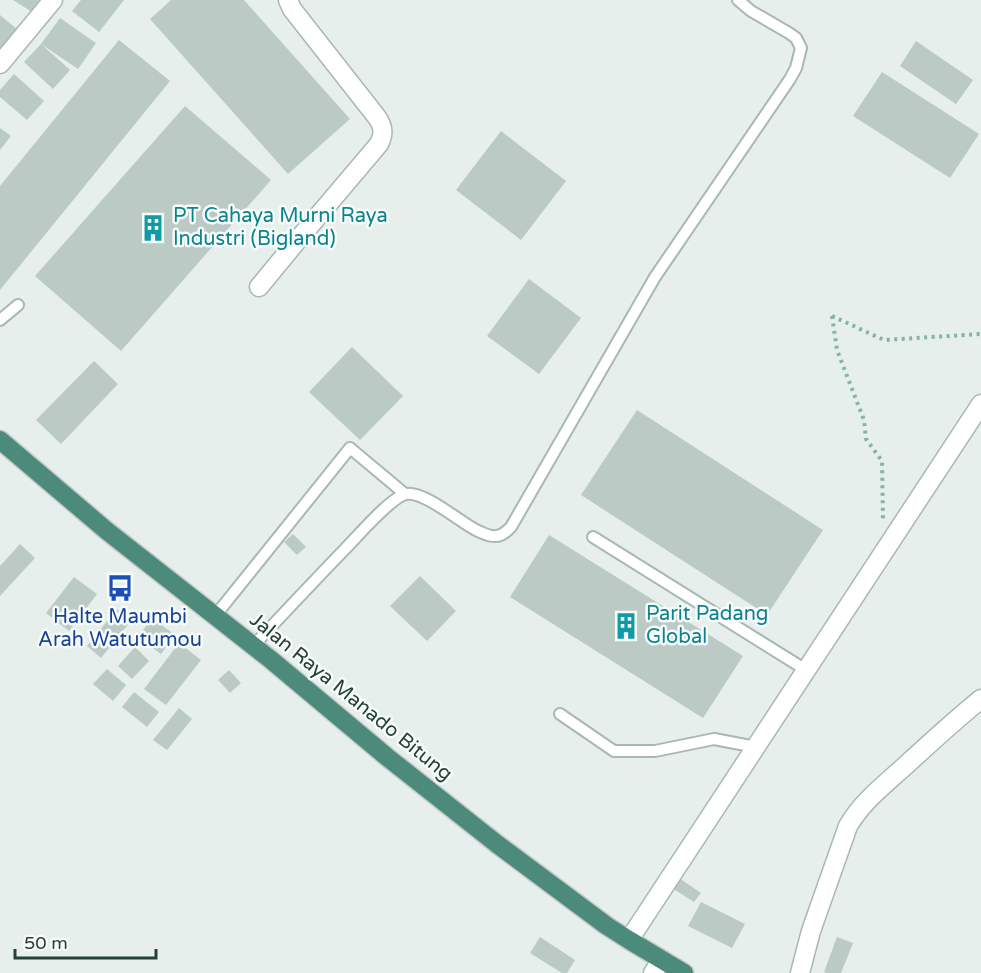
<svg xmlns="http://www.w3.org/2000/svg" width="981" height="973" font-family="'Varela Round',sans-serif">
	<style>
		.building { fill: #bbcac4 }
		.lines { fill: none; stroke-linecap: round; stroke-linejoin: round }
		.service-casing { stroke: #a8b8b2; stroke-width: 14 }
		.minor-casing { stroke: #a8b8b2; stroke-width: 21 }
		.trunk-casing { stroke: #c2cac8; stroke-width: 21 }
		.path { stroke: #86b3a5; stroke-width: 4; stroke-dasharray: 3 4.5; stroke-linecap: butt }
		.service { stroke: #fff; stroke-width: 10 }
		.minor { stroke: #fff; stroke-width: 18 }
		.trunk { stroke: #4c8a7c; stroke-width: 18 }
		.labels { text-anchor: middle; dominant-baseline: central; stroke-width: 5; stroke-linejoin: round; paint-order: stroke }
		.culture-label { font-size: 20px; fill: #0d838f; stroke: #f7fbf9; text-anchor: start }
		.transit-label { font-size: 20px; fill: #164399; stroke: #f7fbf9 }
		.street-label { font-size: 20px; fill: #24423a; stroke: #f7fbf9 }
	</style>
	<rect width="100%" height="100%" fill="#e6efeb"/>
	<g class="building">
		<path d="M 13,0 L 39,0 L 32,12 Z"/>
		<path d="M 81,0 L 124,0 L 99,32 L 72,11 Z"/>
		<path d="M 171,0 L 244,0 L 350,119 L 288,174 L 150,19 Z"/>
		<path d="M 0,15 L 18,30 L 2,49 L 0,47 Z"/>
		<path d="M 60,18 L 96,43 L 78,69 L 41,44 L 70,70 L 53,89 L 24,62 L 41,44 Z"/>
		<path d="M 119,40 L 170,81 L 0,290 L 0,186 Z"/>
		<path d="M 916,41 L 973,80 L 956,104 L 900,66 Z"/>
		<path d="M 882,72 L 979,134 L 950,178 L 853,116 Z"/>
		<path d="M 14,74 L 44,101 L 27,120 L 0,97 L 0,90 Z"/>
		<path d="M 185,106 L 271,180 L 121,351 L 35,276 Z"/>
		<path d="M 0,128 L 11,136 L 0,150 Z"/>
		<path d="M 501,131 L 566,181 L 521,240 L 456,190 Z"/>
		<path d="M 529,279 L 581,318 L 539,374 L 487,336 Z"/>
		<path d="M 352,347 L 403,396 L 360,440 L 309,392 Z"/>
		<path d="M 94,361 L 118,384 L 61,444 L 36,420 Z"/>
		<path d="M 637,410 L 823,530 L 767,615 L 581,495 Z"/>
		<path d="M 293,534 L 306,547 L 297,555 L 284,542 Z"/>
		<path d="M 549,535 L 743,656 L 703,718 L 510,597 Z"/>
		<path d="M 20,544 L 35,558 L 0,596 L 0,566 Z"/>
		<path d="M 420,576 L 456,611 L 427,641 L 390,606 Z"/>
		<path d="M 74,577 L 97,594 L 69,631 L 46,613 Z"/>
		<path d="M 117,609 L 131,621 L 101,658 L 87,646 Z"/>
		<path d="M 152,618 L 175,635 L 161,654 L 138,637 Z"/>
		<path d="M 179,643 L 201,660 L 166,705 L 144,689 Z"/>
		<path d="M 135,647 L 149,661 L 132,679 L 118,666 Z"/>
		<path d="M 107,669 L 126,685 L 113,701 L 93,684 Z"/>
		<path d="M 229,670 L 241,683 L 230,693 L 218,680 Z"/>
		<path d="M 134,692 L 159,712 L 147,727 L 122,707 Z"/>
		<path d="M 179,708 L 192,719 L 167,750 L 153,740 Z"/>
		<path d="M 679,878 L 701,893 L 694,902 L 672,888 Z"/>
		<path d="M 701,902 L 745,924 L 732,948 L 688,926 Z"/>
		<path d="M 540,937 L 575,960 L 567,973 L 562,973 L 530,953 Z"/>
		<path d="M 837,937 L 853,943 L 841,973 L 827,973 L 824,972 Z"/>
	</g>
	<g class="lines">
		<defs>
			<g id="service">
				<path d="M 0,320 L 18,305"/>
				<path d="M 593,537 L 806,670"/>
				<path d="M 215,616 L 350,448 L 405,494"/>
				<path d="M 253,646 C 284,613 314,581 345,549 C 357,537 391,497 406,494 C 423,490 461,523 478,531 C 483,533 490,537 496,536 C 502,536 507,531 511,527 L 655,277 L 790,79 L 796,68 L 801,48 L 796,38 L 789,33 L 751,11 L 738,0"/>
				<path d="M 560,714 L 614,751 L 655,751 L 714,739 L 756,747"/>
			</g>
			<g id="minor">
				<path d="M 0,64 L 53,0"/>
				<path d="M 259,287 L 296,242 L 379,144 C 385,133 383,125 376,116 L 292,9 L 288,0"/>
				<path d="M 629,940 L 981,404"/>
				<path d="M 653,973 L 662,960"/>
				<path d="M 800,973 L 811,931 L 848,826 C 862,802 884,785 905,766 C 930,743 955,720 981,699"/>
			</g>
			<path id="trunk" d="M 0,440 L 107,531 L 270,659 L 387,757 L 497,844 L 607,926 L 629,940 L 684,973"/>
		</defs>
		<use href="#service" class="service-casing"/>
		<use href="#minor" class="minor-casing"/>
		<use href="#trunk" class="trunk-casing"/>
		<g class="path">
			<path d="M 832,316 L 837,350 L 864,420 L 866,439 L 882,461 L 883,520"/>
			<path d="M 832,316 L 884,340 L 981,334"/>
		</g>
		<use href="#service" class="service"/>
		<use href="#minor" class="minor"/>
		<use href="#trunk" class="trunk"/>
	</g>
	<defs>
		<symbol id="building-bare" viewBox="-9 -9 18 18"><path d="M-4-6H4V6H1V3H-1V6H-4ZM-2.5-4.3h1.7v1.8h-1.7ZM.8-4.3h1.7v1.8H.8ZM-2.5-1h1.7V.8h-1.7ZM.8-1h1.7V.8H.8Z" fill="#0f9aa8" stroke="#f7fbf9" stroke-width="2.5" paint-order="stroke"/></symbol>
		<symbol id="bus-bare" viewBox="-9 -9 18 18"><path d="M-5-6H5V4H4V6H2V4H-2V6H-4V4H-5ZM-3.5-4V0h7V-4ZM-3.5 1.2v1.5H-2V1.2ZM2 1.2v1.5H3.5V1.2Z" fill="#1a4fb4" stroke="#f7fbf9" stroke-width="2.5" paint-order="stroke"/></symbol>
	</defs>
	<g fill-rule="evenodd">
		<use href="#building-bare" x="134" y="209" width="38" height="38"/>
		<use href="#bus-bare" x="101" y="569" width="38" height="38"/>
		<use href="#building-bare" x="607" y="607" width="38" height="38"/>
	</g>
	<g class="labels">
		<g class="culture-label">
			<text x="173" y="216">PT Cahaya Murni Raya<tspan x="173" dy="23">Industri (Bigland)</tspan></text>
			<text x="646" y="614">Parit Padang<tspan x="646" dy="23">Global</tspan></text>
		</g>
		<g class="transit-label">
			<text x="120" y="617">Halte Maumbi<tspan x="120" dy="23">Arah Watutumou</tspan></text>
		</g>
		<g class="street-label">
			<text transform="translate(351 697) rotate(39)">Jalan Raya Manado Bitung</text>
		</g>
	</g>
	<path d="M15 949v9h141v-9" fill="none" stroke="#24423a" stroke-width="3"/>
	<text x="24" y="949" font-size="18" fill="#24423a" stroke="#f7fbf9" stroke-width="4.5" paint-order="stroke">50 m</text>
</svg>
